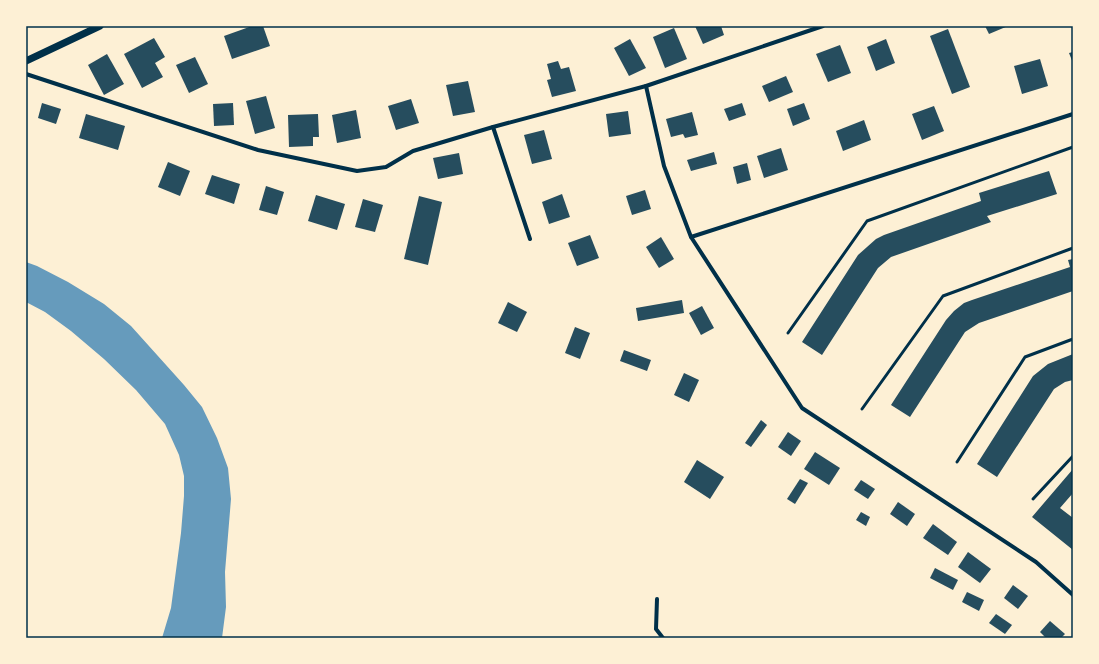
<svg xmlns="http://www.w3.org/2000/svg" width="1099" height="664" font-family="'Sofia Sans Condensed',sans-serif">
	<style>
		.water { fill: #669bbc }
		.building { fill: #264d5e }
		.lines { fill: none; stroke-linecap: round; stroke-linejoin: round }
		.service { stroke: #003049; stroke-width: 3 }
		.minor { stroke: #003049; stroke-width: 4 }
		.tertiary { stroke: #003049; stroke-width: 7 }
		.neatline { fill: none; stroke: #003049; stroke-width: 1.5 }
	</style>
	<rect width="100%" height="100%" fill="#fdf0d5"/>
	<path class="water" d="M 26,262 L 37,266 L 68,282 L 104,304 L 131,326 L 184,385 L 202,407 L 217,438 L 228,468 L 231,499 L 225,572 L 226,607 L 222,638 L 162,638 L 171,608 L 181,533 L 184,496 L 184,476 L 179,455 L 165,424 L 136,390 L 104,359 L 71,331 L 45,312 L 26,302 Z"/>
	<g class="building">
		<path d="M 252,26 L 263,26 L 270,46 L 232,59 L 224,36 Z"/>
		<path d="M 695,26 L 721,26 L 724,35 L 703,44 Z"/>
		<path d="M 985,26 L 1008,26 L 989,34 Z"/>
		<path d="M 674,28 L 687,59 L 665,68 L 653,37 Z"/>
		<path d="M 948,29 L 970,87 L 952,94 L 930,36 Z"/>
		<path d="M 154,38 L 165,57 L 155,63 L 163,77 L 142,88 L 124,54 Z"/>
		<path d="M 630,39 L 646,68 L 629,76 L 614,48 Z"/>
		<path d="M 886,39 L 895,63 L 876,71 L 867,47 Z"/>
		<path d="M 840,45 L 851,73 L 828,82 L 816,54 Z"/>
		<path d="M 1073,52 L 1073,63 L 1069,53 Z"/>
		<path d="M 107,54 L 124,84 L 104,95 L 88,65 Z"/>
		<path d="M 195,57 L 208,84 L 189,93 L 176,65 Z"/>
		<path d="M 1040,59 L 1048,86 L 1022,94 L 1014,66 Z"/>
		<path d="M 558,61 L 561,69 L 569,67 L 576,91 L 552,97 L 547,80 L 551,79 L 547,64 Z"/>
		<path d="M 786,76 L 793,92 L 769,102 L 762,86 Z"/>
		<path d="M 468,81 L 475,112 L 453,116 L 446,85 Z"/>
		<path d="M 266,96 L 275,128 L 255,134 L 246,101 Z"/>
		<path d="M 411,99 L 419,123 L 396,130 L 388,106 Z"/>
		<path d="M 42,103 L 61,109 L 56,124 L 38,118 Z"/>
		<path d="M 233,103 L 234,125 L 214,126 L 213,104 Z"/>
		<path d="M 742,103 L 746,115 L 729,121 L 724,109 Z"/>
		<path d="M 804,103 L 810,119 L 793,126 L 787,109 Z"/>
		<path d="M 934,106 L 944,131 L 922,140 L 912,114 Z"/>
		<path d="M 356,110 L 361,138 L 337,143 L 332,115 Z"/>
		<path d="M 628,111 L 631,134 L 609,137 L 606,114 Z"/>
		<path d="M 692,112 L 698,135 L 685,138 L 683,134 L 671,137 L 666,119 Z"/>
		<path d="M 86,114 L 125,126 L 118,150 L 79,138 Z"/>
		<path d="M 318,114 L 319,137 L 313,137 L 313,146 L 289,147 L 288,115 Z"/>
		<path d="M 864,120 L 871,140 L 843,151 L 836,131 Z"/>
		<path d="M 544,130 L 552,159 L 532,164 L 524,135 Z"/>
		<path d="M 781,148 L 788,170 L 764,178 L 757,156 Z"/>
		<path d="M 714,152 L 717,164 L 691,171 L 687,160 Z"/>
		<path d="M 459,153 L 463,174 L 438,179 L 433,158 Z"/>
		<path d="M 168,162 L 190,171 L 180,196 L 158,187 Z"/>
		<path d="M 747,163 L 751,180 L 737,184 L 733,167 Z"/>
		<path d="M 1049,171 L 1057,194 L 987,216 L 991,222 L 891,257 L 878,268 L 822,355 L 802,342 L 858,255 L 876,239 L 884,235 L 981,201 L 979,193 Z"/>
		<path d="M 212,175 L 240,184 L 234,204 L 205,194 Z"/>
		<path d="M 266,186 L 284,192 L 277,215 L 259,210 Z"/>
		<path d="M 645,190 L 651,209 L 632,215 L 626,196 Z"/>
		<path d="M 562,194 L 570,217 L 549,224 L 542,202 Z"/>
		<path d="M 316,195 L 345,204 L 337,230 L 308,221 Z"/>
		<path d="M 419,196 L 442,202 L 428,265 L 404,259 Z"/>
		<path d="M 363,199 L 383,205 L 375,232 L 355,227 Z"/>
		<path d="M 590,235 L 599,258 L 577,266 L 568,243 Z"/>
		<path d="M 661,237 L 674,259 L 659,268 L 646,247 Z"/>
		<path d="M 1073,259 L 1073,291 L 979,323 L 965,332 L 910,417 L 891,405 L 946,320 L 954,311 L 964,303 L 972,300 L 1070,267 L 1068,260 Z"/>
		<path d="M 682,300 L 684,313 L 638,321 L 636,308 Z"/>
		<path d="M 508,302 L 527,312 L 517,332 L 498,323 Z"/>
		<path d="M 702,306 L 714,328 L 701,335 L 689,313 Z"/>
		<path d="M 575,327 L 590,333 L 580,359 L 565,353 Z"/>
		<path d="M 624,350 L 651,360 L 647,371 L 620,361 Z"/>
		<path d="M 1073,354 L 1073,380 L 1065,382 L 1054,389 L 997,477 L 977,464 L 1033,376 L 1048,364 Z"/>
		<path d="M 684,373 L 699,380 L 689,402 L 674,395 Z"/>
		<path d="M 761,420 L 767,425 L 751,447 L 745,443 Z"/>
		<path d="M 788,432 L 801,441 L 791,456 L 778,447 Z"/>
		<path d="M 815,452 L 840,468 L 829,485 L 804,469 Z"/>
		<path d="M 697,460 L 724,477 L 710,499 L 684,482 Z"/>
		<path d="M 1073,469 L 1073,493 L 1060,508 L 1073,518 L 1073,550 L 1032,517 Z"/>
		<path d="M 800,479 L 808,483 L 795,504 L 787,499 Z"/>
		<path d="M 861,480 L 875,489 L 868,499 L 854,490 Z"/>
		<path d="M 898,502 L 915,514 L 907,526 L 890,514 Z"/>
		<path d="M 861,512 L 870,517 L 866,526 L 856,520 Z"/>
		<path d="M 933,524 L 957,542 L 948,555 L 923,538 Z"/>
		<path d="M 968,552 L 991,569 L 980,583 L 958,567 Z"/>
		<path d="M 935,568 L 958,580 L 953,590 L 930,578 Z"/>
		<path d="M 1013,585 L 1028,596 L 1018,609 L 1004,598 Z"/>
		<path d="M 967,592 L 984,600 L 979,611 L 962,602 Z"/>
		<path d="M 996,614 L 1012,625 L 1005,634 L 989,623 Z"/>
		<path d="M 1050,621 L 1065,634 L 1061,638 L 1046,638 L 1040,632 Z"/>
	</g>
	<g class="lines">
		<g class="service">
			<path d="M 788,333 L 867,221 L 1073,147"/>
			<path d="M 862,409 L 943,296 L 1073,248"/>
			<path d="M 957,462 L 1025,357 L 1073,339"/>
			<path d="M 1033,499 L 1073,456"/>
		</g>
		<g class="minor">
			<path d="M 26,74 L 258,150 L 357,171 L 386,167 L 413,151 L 493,127 L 646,86 L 823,26"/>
			<path d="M 646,86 L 664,166 L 691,237 L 802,408 L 1036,562 L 1073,595"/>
			<path d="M 493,127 L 530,239"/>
			<path d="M 691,237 L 1073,114"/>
			<path d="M 657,599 L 656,629 L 663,638"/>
		</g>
		<path class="tertiary" d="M 26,61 L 100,26"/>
	</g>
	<rect width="1099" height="664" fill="none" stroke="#fdf0d5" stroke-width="54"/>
	<rect x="27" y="27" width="1045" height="610" class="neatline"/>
</svg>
